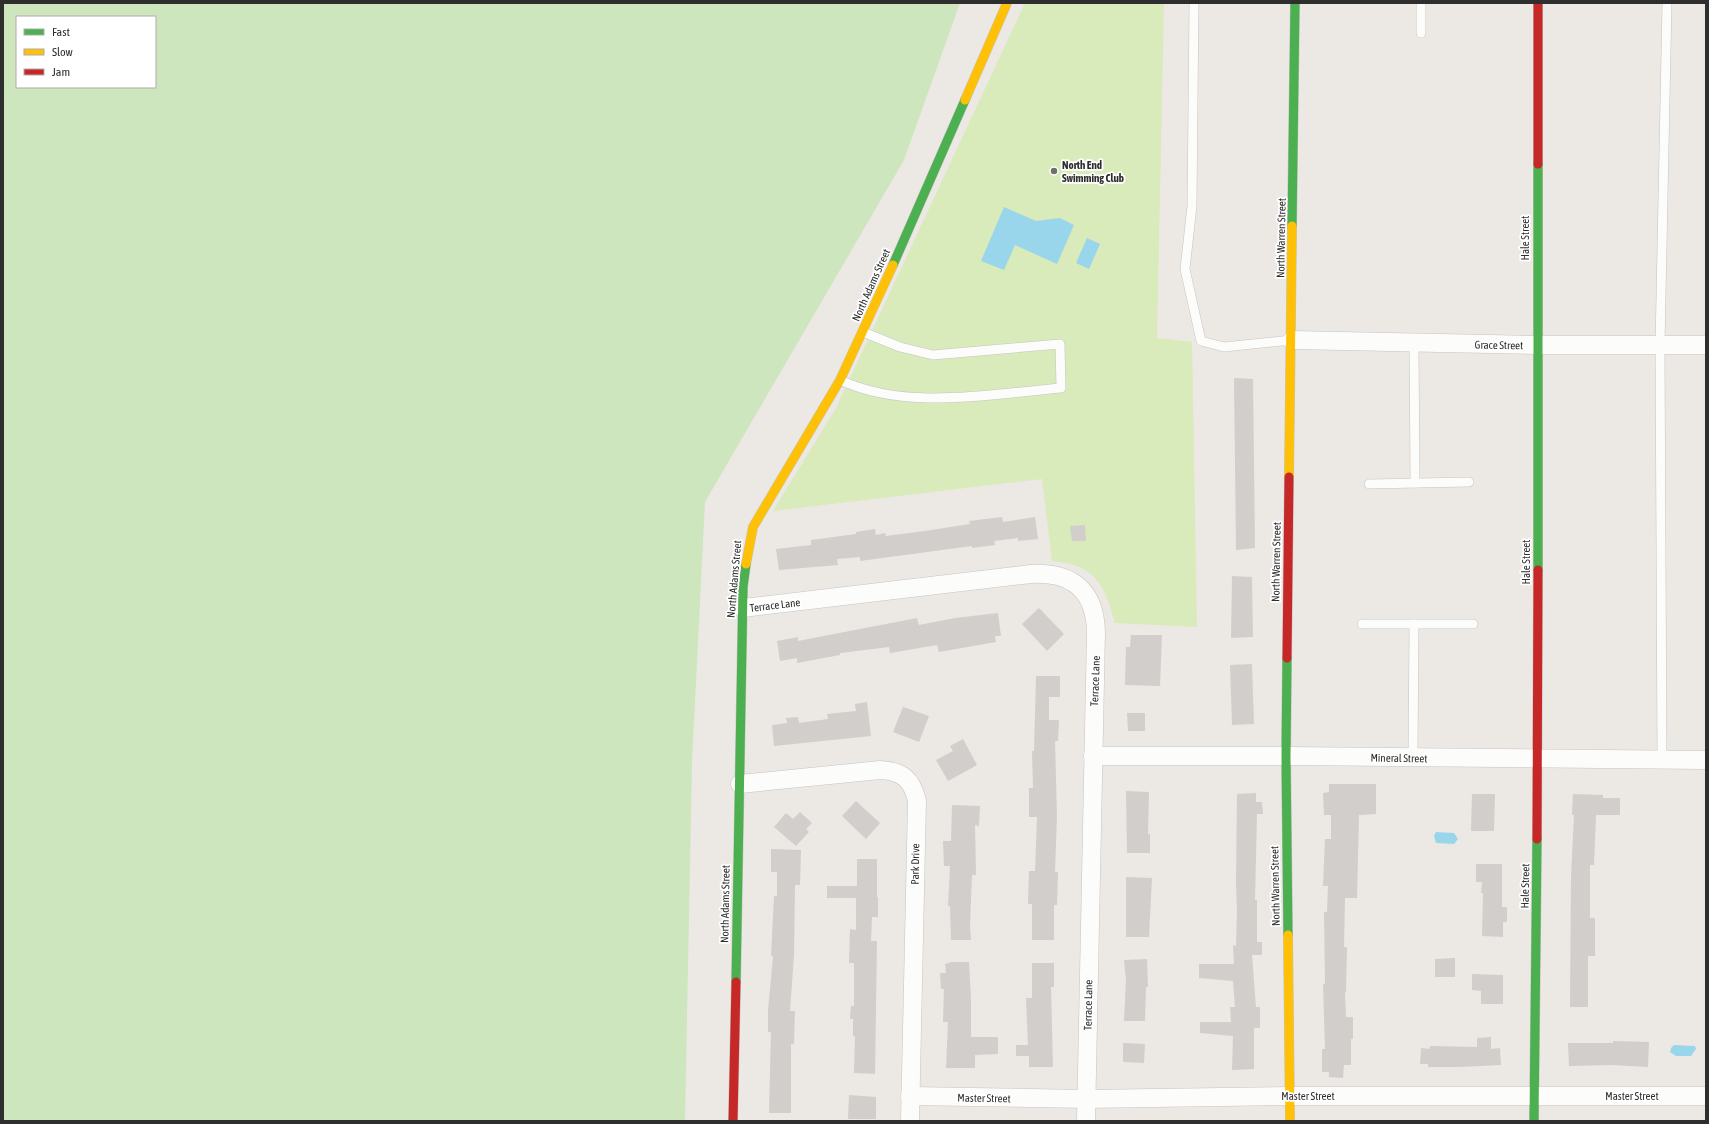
<svg xmlns="http://www.w3.org/2000/svg" width="1709" height="1124" font-family="'Asap Condensed',sans-serif">
	<style>
		.green { fill: #cee6be; fill-rule: evenodd }
		.pitch { fill: #d9eabb }
		.water { fill: #99d6ec }
		.building { fill: #d1cecb }
		.lines { fill: none; stroke-linecap: round; stroke-linejoin: round }
		.lane-casing { stroke: #c5c4c5; stroke-width: 10 }
		.street-casing { stroke: #c5c4c5; stroke-width: 19 }
		.fast-casing { stroke: #c5c4c5; stroke-width: 10 }
		.slow-casing { stroke: #c5c4c5; stroke-width: 10 }
		.jam-casing { stroke: #c5c4c5; stroke-width: 10 }
		.lane { stroke: #fcfcfb; stroke-width: 9 }
		.street { stroke: #fcfcfb; stroke-width: 18 }
		.fast { stroke: #4caf50; stroke-width: 9 }
		.slow { stroke: #ffc107; stroke-width: 9 }
		.jam { stroke: #c62828; stroke-width: 9 }
		.poi-dot { fill: #706f6e; stroke: #fff; stroke-width: 1.5 }
		.labels { text-anchor: middle; dominant-baseline: central; stroke-width: 3.5; stroke-linejoin: round; paint-order: stroke }
		.poi-label { font-size: 11px; font-weight: bold; fill: #2e2e2e; stroke: #fff; text-anchor: start }
		.street-label { font-size: 11px; fill: #2e2e2e; stroke: #fff }
	</style>
	<rect width="100%" height="100%" fill="#ece8e4"/>
	<path class="green" d="M 3,3 L 960,3 L 904,160 L 705,502 L 692,763 L 685,1121 L 3,1121 ZM 17,17 L 155,17 L 155,87 L 17,87 Z"/>
	<path class="pitch" d="M 1025,3 L 1164,3 L 1157,338 L 1192,342 L 1197,627 L 1115,623 C 1104,584 1096,565 1052,561 L 1042,479 L 773,511 L 836,408 Z"/>
	<g class="water">
		<path d="M 1004,207 L 1036,221 L 1060,218 L 1074,225 L 1057,264 L 1015,245 L 1004,270 L 981,261 Z"/>
		<path d="M 1087,238 L 1100,244 L 1089,269 L 1076,263 Z"/>
		<path d="M 1436,832 L 1454,833 L 1458,839 L 1454,844 L 1436,843 L 1434,836 Z"/>
		<path d="M 1674,1045 L 1695,1046 L 1696,1049 L 1691,1056 L 1676,1056 L 1670,1052 L 1671,1048 Z"/>
	</g>
	<g class="building">
		<path d="M 1234,378 L 1253,379 L 1255,548 L 1236,550 Z"/>
		<path d="M 1002,517 L 1003,522 L 1035,517 L 1038,539 L 1018,541 L 1018,538 L 994,541 L 995,545 L 972,548 L 972,546 L 860,561 L 860,557 L 837,559 L 838,565 L 779,570 L 776,549 L 811,545 L 811,540 L 856,534 L 856,532 L 875,529 L 876,535 L 885,533 L 886,536 L 925,531 L 970,524 L 969,521 Z"/>
		<path d="M 1085,525 L 1086,541 L 1072,541 L 1070,526 Z"/>
		<path d="M 1232,576 L 1252,577 L 1253,637 L 1231,638 Z"/>
		<path d="M 1039,608 L 1064,634 L 1047,651 L 1022,624 Z"/>
		<path d="M 998,613 L 1001,636 L 995,636 L 996,642 L 939,652 L 937,645 L 890,653 L 889,647 L 840,653 L 840,655 L 797,663 L 797,658 L 780,661 L 777,641 L 798,637 L 798,641 L 917,618 L 919,625 L 955,618 Z"/>
		<path d="M 1131,635 L 1162,635 L 1160,686 L 1125,685 L 1126,647 L 1130,647 Z"/>
		<path d="M 1252,664 L 1254,724 L 1232,725 L 1230,665 Z"/>
		<path d="M 1036,676 L 1060,676 L 1060,697 L 1049,697 L 1049,720 L 1059,720 L 1058,741 L 1055,741 L 1057,817 L 1055,872 L 1058,872 L 1057,905 L 1054,905 L 1054,940 L 1032,940 L 1032,904 L 1028,904 L 1029,871 L 1035,871 L 1037,817 L 1029,817 L 1029,788 L 1033,788 L 1032,751 L 1034,751 Z"/>
		<path d="M 867,702 L 871,736 L 774,746 L 772,725 L 787,723 L 786,718 L 798,717 L 799,723 L 828,719 L 827,714 L 856,711 L 855,704 Z"/>
		<path d="M 903,707 L 929,716 L 919,742 L 893,732 Z"/>
		<path d="M 1127,713 L 1145,713 L 1145,731 L 1128,731 Z"/>
		<path d="M 963,739 L 977,765 L 948,781 L 936,760 L 953,751 L 950,746 Z"/>
		<path d="M 1329,784 L 1376,784 L 1376,814 L 1359,815 L 1357,898 L 1345,898 L 1344,947 L 1347,947 L 1346,992 L 1345,992 L 1346,1017 L 1353,1017 L 1353,1039 L 1351,1039 L 1351,1065 L 1344,1065 L 1343,1078 L 1329,1077 L 1329,1072 L 1322,1072 L 1322,1049 L 1325,1049 L 1323,984 L 1325,984 L 1324,912 L 1327,912 L 1328,886 L 1323,886 L 1325,839 L 1331,839 L 1331,815 L 1324,815 L 1323,793 L 1329,792 Z"/>
		<path d="M 1126,791 L 1149,792 L 1148,834 L 1150,834 L 1150,853 L 1127,853 Z"/>
		<path d="M 1256,793 L 1256,802 L 1262,802 L 1263,814 L 1257,814 L 1255,900 L 1257,900 L 1257,942 L 1262,942 L 1262,955 L 1252,955 L 1256,1007 L 1260,1007 L 1260,1028 L 1254,1028 L 1254,1069 L 1232,1070 L 1233,1036 L 1200,1033 L 1200,1022 L 1231,1022 L 1230,1007 L 1235,1007 L 1233,981 L 1199,978 L 1199,964 L 1234,964 L 1233,945 L 1236,946 L 1237,911 L 1236,884 L 1237,794 Z"/>
		<path d="M 1472,794 L 1495,794 L 1494,831 L 1471,831 Z"/>
		<path d="M 1573,794 L 1603,795 L 1603,798 L 1620,798 L 1620,815 L 1596,815 L 1594,865 L 1590,865 L 1590,918 L 1595,918 L 1595,956 L 1588,956 L 1588,1007 L 1570,1007 L 1571,877 L 1574,815 L 1572,815 Z"/>
		<path d="M 856,801 L 880,823 L 866,839 L 842,816 Z"/>
		<path d="M 952,805 L 980,806 L 979,826 L 975,825 L 976,875 L 972,875 L 970,925 L 971,940 L 951,940 L 950,906 L 948,906 L 950,866 L 944,866 L 943,841 L 951,841 Z"/>
		<path d="M 800,812 L 812,823 L 806,829 L 809,832 L 796,846 L 774,827 L 786,813 L 793,819 Z"/>
		<path d="M 771,849 L 801,850 L 800,885 L 795,885 L 794,955 L 790,1011 L 795,1011 L 794,1044 L 791,1044 L 791,1113 L 769,1113 L 771,1032 L 768,1032 L 768,1011 L 773,956 L 771,956 L 774,896 L 777,896 L 777,872 L 771,872 Z"/>
		<path d="M 857,859 L 877,859 L 877,897 L 878,897 L 878,917 L 872,917 L 871,941 L 877,941 L 875,1074 L 854,1073 L 855,1036 L 853,1036 L 853,1019 L 850,1019 L 851,1006 L 854,1006 L 854,963 L 849,963 L 850,929 L 856,930 L 856,898 L 827,898 L 827,886 L 857,886 Z"/>
		<path d="M 1476,864 L 1502,864 L 1502,907 L 1507,907 L 1507,922 L 1503,922 L 1503,937 L 1482,936 L 1483,893 L 1481,893 L 1482,882 L 1476,882 Z"/>
		<path d="M 1126,877 L 1152,878 L 1149,937 L 1126,937 Z"/>
		<path d="M 1455,958 L 1455,977 L 1435,977 L 1435,959 Z"/>
		<path d="M 1147,959 L 1148,987 L 1146,987 L 1145,1021 L 1124,1021 L 1126,980 L 1124,960 Z"/>
		<path d="M 951,962 L 969,962 L 971,999 L 971,1037 L 998,1037 L 998,1054 L 975,1055 L 975,1068 L 946,1068 L 948,1022 L 943,1022 L 944,989 L 941,989 L 940,973 L 946,973 L 945,964 Z"/>
		<path d="M 1032,963 L 1054,963 L 1054,987 L 1051,987 L 1053,1067 L 1029,1067 L 1029,1056 L 1016,1056 L 1016,1045 L 1028,1045 L 1026,998 L 1032,998 Z"/>
		<path d="M 1472,974 L 1503,975 L 1503,1004 L 1481,1004 L 1481,991 L 1472,990 Z"/>
		<path d="M 1491,1037 L 1491,1049 L 1500,1048 L 1501,1065 L 1459,1067 L 1428,1067 L 1428,1064 L 1420,1064 L 1421,1048 L 1430,1049 L 1430,1046 L 1477,1047 L 1477,1038 Z"/>
		<path d="M 1613,1041 L 1649,1042 L 1648,1067 L 1612,1065 L 1569,1066 L 1568,1043 L 1613,1043 Z"/>
		<path d="M 1123,1043 L 1145,1044 L 1144,1063 L 1123,1062 Z"/>
		<path d="M 849,1095 L 876,1097 L 876,1119 L 848,1119 Z"/>
	</g>
	<g class="lines">
		<defs>
			<g id="lane">
				<path d="M 1194,3 L 1192,206 L 1185,269 L 1201,341 L 1224,347 L 1292,340"/>
				<path d="M 1421,3 L 1421,33"/>
				<path d="M 1414,343 L 1415,483"/>
				<path d="M 840,380 C 906,411 991,394 1061,388 L 1060,344 L 933,355 L 900,347 L 863,332"/>
				<path d="M 1369,484 L 1469,482"/>
				<path d="M 1362,624 L 1473,624"/>
				<path d="M 1413,758 L 1414,624"/>
				<path d="M 1662,760 L 1660,345 L 1667,3"/>
			</g>
			<g id="street">
				<path d="M 1292,340 L 1537,345 L 1706,345"/>
				<path d="M 743,608 L 1031,574 C 1072,572 1095,590 1096,632 L 1086,1121"/>
				<path d="M 1093,756 L 1286,756 L 1706,760"/>
				<path d="M 740,784 L 880,770 C 902,771 912,779 917,801 L 910,1121"/>
				<path d="M 910,1096 L 1087,1099 L 1290,1096 L 1706,1096"/>
			</g>
			<g id="fast">
				<path d="M 1538,164 L 1538,570"/>
				<path d="M 1292,226 L 1295,3"/>
				<path d="M 893,265 L 965,100"/>
				<path d="M 1287,658 L 1286,756 L 1288,935"/>
				<path d="M 736,982 L 743,587 L 746,564"/>
				<path d="M 1534,1121 L 1537,839"/>
			</g>
			<g id="slow">
				<path d="M 965,100 L 1007,3"/>
				<path d="M 1289,477 L 1292,226"/>
				<path d="M 746,564 L 753,527 L 840,380 L 893,265"/>
				<path d="M 1288,935 L 1290,1121"/>
			</g>
			<g id="jam">
				<path d="M 1538,164 L 1538,3"/>
				<path d="M 1287,658 L 1289,477"/>
				<path d="M 1537,839 L 1538,570"/>
				<path d="M 733,1121 L 736,982"/>
			</g>
		</defs>
		<use href="#lane" class="lane-casing"/>
		<use href="#street" class="street-casing"/>
		<use href="#fast" class="fast-casing"/>
		<use href="#slow" class="slow-casing"/>
		<use href="#jam" class="jam-casing"/>
		<use href="#lane" class="lane"/>
		<use href="#street" class="street"/>
		<use href="#fast" class="fast"/>
		<use href="#slow" class="slow"/>
		<use href="#jam" class="jam"/>
	</g>
	<circle class="poi-dot" cx="1054" cy="171" r="4"/>
	<g class="labels">
		<g class="poi-label">
			<text x="1062" y="165">North End<tspan x="1062" dy="13">Swimming Club</tspan></text>
		</g>
		<g class="street-label">
			<text transform="translate(1281 238) rotate(-89)">North Warren Street</text>
			<text transform="translate(1525 238) rotate(-90)">Hale Street</text>
			<text transform="translate(871 285) rotate(-66)">North Adams Street</text>
			<text transform="translate(1499 345) rotate(1)">Grace Street</text>
			<text transform="translate(1276 562) rotate(-89)">North Warren Street</text>
			<text transform="translate(1526 562) rotate(-90)">Hale Street</text>
			<text transform="translate(734 579) rotate(-85)">North Adams Street</text>
			<text transform="translate(775 605) rotate(-7)">Terrace Lane</text>
			<text transform="translate(1095 681) rotate(-88)">Terrace Lane</text>
			<text transform="translate(1399 758) rotate(1)">Mineral Street</text>
			<text transform="translate(915 864) rotate(-89)">Park Drive</text>
			<text transform="translate(1275 886) rotate(-91)">North Warren Street</text>
			<text transform="translate(1525 886) rotate(-89)">Hale Street</text>
			<text transform="translate(725 904) rotate(-89)">North Adams Street</text>
			<text transform="translate(1088 1005) rotate(-89)">Terrace Lane</text>
			<text x="1308" y="1096">Master Street</text>
			<text x="1632" y="1096">Master Street</text>
			<text transform="translate(984 1098) rotate(1)">Master Street</text>
		</g>
	</g>
	<rect width="1709" height="1124" fill="none" stroke="#2e2e2e" stroke-width="8"/>
	<rect x="16" y="16" width="140" height="72" fill="#ffffff" stroke="#ababab"/>
	<rect x="24" y="29" width="20" height="6" fill="#4caf50" stroke="#ababab"/>
	<text x="52" y="36" font-size="12" fill="#2e2e2e">Fast</text>
	<rect x="24" y="49" width="20" height="6" fill="#ffc107" stroke="#ababab"/>
	<text x="52" y="56" font-size="12" fill="#2e2e2e">Slow</text>
	<rect x="24" y="69" width="20" height="6" fill="#c62828" stroke="#ababab"/>
	<text x="52" y="76" font-size="12" fill="#2e2e2e">Jam</text>
</svg>
